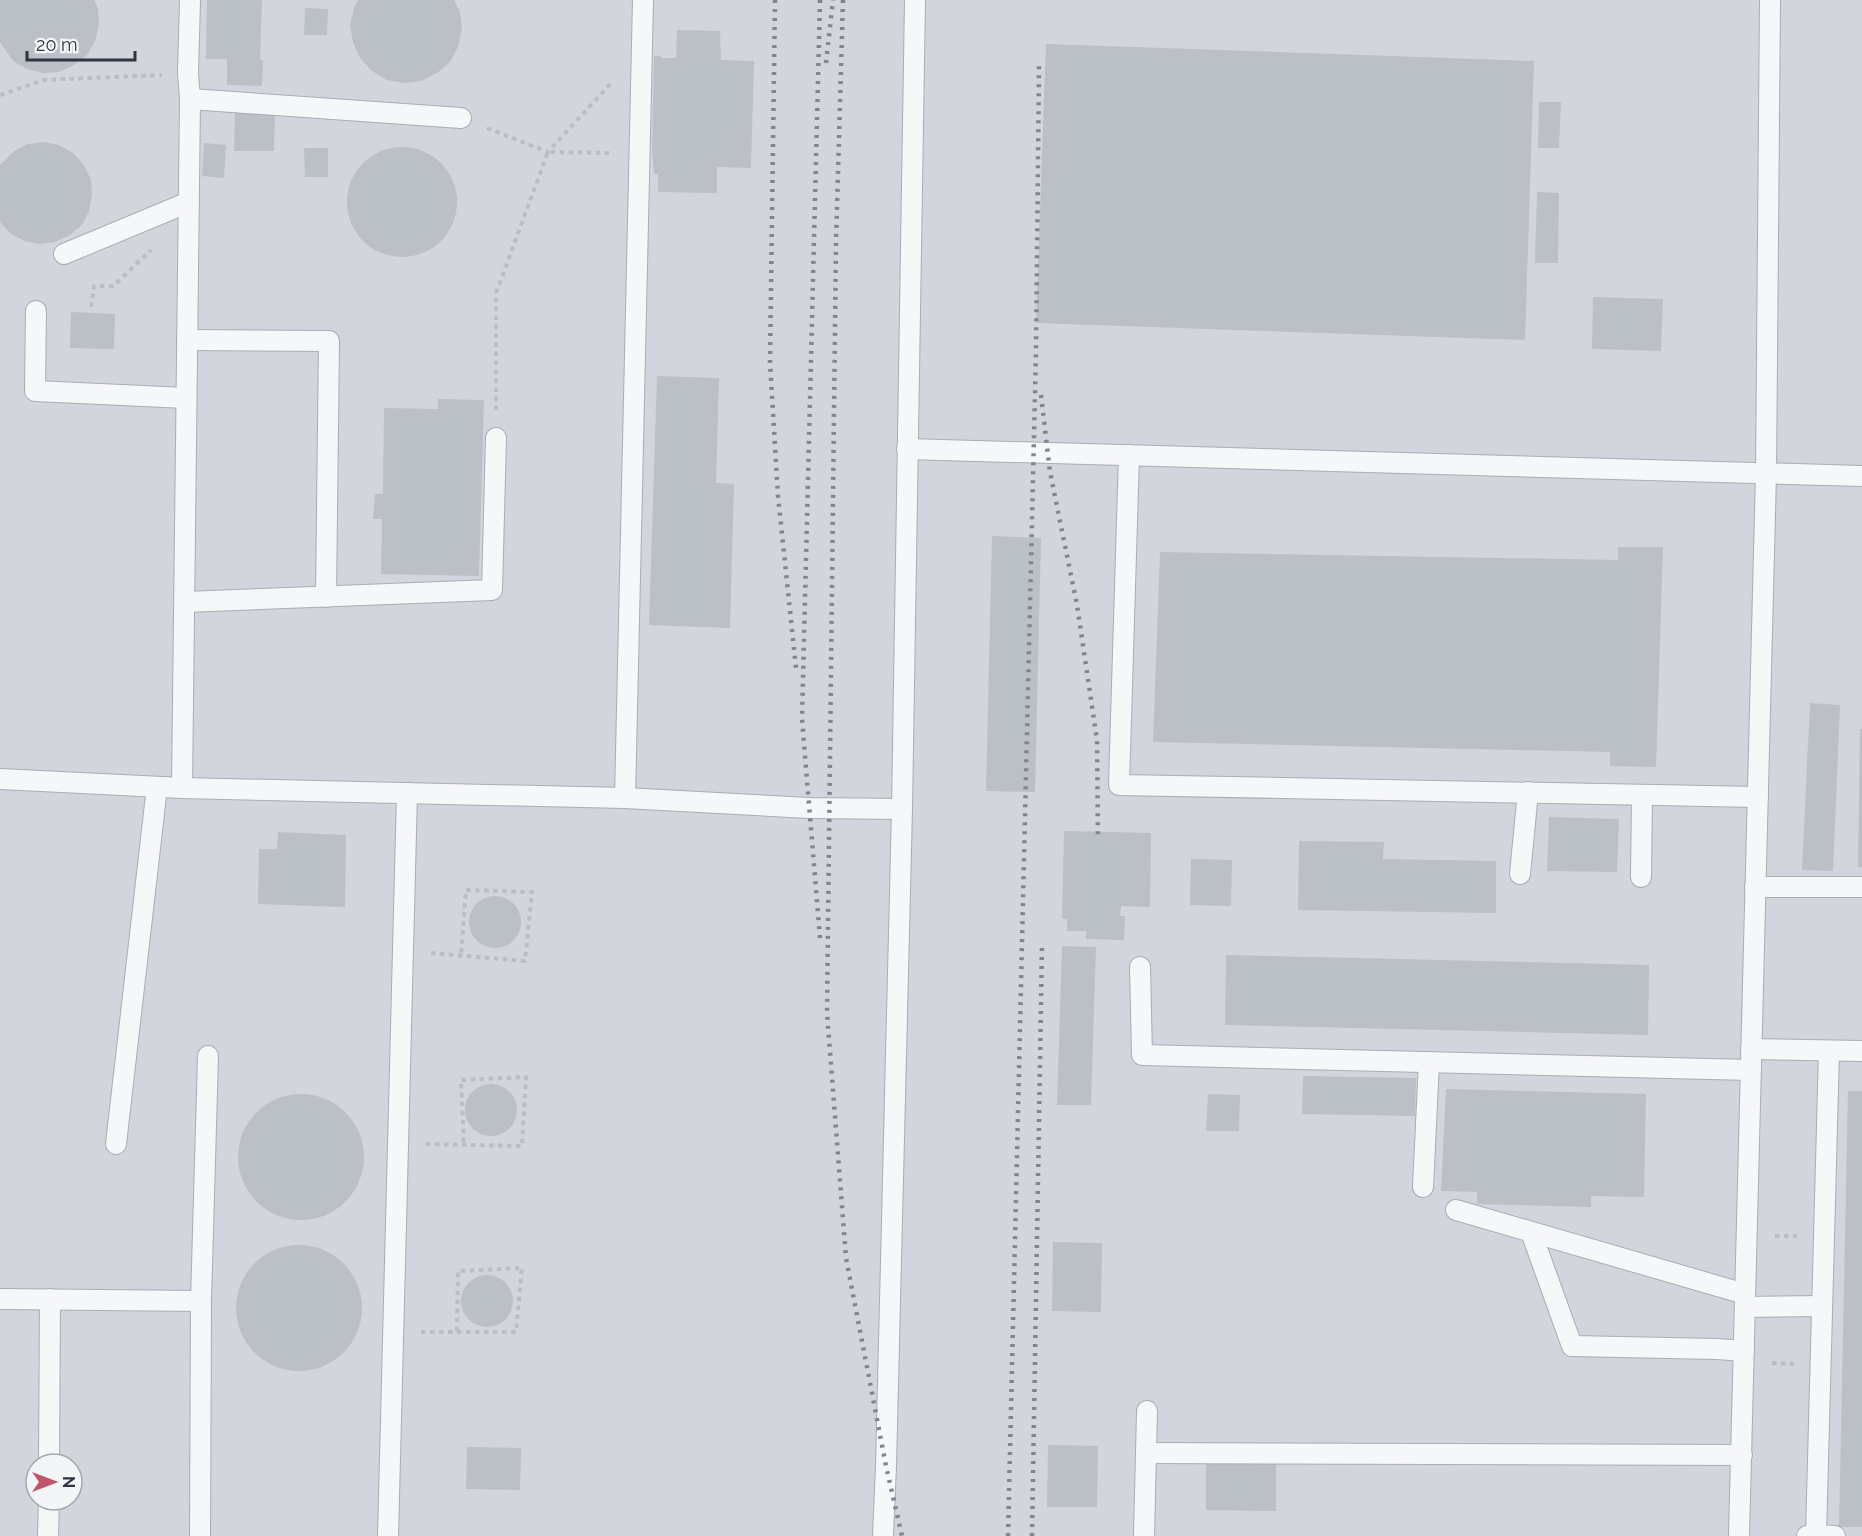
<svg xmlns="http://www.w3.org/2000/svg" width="1862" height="1536" font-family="Raleway,sans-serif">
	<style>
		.built { fill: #d2d5db; fill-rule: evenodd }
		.building { fill: #bbc0c6 }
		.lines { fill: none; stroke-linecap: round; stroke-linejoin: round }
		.lane-casing { stroke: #a9adb4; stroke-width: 22 }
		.path { stroke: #babdc1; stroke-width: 4; stroke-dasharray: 4.5 4.5; stroke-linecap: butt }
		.lane { stroke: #f6f7f8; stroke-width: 20 }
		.rail { stroke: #7e8692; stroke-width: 4.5; stroke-dasharray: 3 6; stroke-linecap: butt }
	</style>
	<rect width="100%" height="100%" fill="#e3e6ea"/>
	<path class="built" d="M 0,0 L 1862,0 L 1862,1536 L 0,1536 ZM 36,1464 L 72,1464 L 72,1500 L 36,1500 Z"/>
	<g class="building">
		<path d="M 0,0 L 94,0 L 98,8 L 99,25 L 95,41 L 87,55 L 74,65 L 59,72 L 43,73 L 27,69 L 13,61 L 0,42 Z"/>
		<path d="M 207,0 L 262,0 L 260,60 L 263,60 L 262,86 L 227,85 L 227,59 L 206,59 Z"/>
		<path d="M 358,0 L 454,0 L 460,12 L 462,29 L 458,47 L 450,62 L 437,73 L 421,81 L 404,83 L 387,80 L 372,71 L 360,58 L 353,42 L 350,25 L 354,8 Z"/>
		<path d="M 305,8 L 328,9 L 327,35 L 304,35 Z"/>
		<path d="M 677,30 L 720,31 L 721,60 L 754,61 L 751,168 L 717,167 L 717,193 L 658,192 L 658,174 L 654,174 L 652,148 L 654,56 L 661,56 L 661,58 L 676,58 Z"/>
		<path d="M 1046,44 L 1534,61 L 1525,340 L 1036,323 Z"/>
		<path d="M 1539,102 L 1561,102 L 1559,148 L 1538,148 Z"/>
		<path d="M 235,112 L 275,113 L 274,151 L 234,151 Z"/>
		<path d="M 44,142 L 59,145 L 73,153 L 84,165 L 91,180 L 92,195 L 89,211 L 82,225 L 70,235 L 55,242 L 39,244 L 24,241 L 10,233 L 0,222 L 0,165 L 14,151 L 28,144 Z"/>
		<path d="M 204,143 L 226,145 L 224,178 L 202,176 Z"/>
		<circle cx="402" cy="202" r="55"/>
		<path d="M 304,148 L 328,148 L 328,177 L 305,177 Z"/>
		<path d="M 1537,192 L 1559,193 L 1558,263 L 1535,263 Z"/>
		<path d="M 1593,297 L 1663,299 L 1661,351 L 1592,349 Z"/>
		<path d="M 71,312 L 115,314 L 114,349 L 70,348 Z"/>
		<path d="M 657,376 L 719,378 L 716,483 L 734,484 L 730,628 L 649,625 Z"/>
		<path d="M 438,399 L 484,400 L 479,576 L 381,574 L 382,519 L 373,519 L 375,494 L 383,494 L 384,408 L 438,409 Z"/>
		<path d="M 992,536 L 1041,538 L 1035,792 L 986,791 Z"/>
		<path d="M 1618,547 L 1663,547 L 1656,767 L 1610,766 L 1610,752 L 1153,742 L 1160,552 L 1618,560 Z"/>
		<path d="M 1810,703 L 1840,705 L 1833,871 L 1802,870 Z"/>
		<path d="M 1860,729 L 1862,729 L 1862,867 L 1858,867 Z"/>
		<path d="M 1549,817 L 1619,819 L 1617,872 L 1547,871 Z"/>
		<path d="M 1064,831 L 1151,833 L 1150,907 L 1121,906 L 1120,916 L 1125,916 L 1124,940 L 1086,939 L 1086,931 L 1067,931 L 1067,919 L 1062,919 Z"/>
		<path d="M 278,832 L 346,835 L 345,907 L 258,904 L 259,849 L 277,849 Z"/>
		<path d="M 1299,841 L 1384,842 L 1383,859 L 1496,861 L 1496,913 L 1298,910 Z"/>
		<path d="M 1191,859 L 1232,860 L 1231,906 L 1190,905 Z"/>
		<circle cx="495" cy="922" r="26"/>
		<path d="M 1062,946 L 1096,947 L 1091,1105 L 1057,1105 Z"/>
		<path d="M 1226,955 L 1649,965 L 1648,1035 L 1225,1025 Z"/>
		<path d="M 1303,1076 L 1416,1078 L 1415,1116 L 1302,1114 Z"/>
		<circle cx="491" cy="1110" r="26"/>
		<path d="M 1446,1089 L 1646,1094 L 1644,1197 L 1591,1196 L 1591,1207 L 1477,1204 L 1477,1192 L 1441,1191 Z"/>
		<path d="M 1848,1091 L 1862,1091 L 1862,1527 L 1839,1527 Z"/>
		<path d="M 1208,1094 L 1240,1095 L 1239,1131 L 1206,1131 Z"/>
		<circle cx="301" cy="1157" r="63"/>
		<path d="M 1053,1242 L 1102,1243 L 1101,1312 L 1052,1311 Z"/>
		<circle cx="299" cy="1308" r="63"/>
		<circle cx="487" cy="1301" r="26"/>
		<path d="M 1048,1445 L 1098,1446 L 1097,1507 L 1047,1507 Z"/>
		<path d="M 467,1447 L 521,1448 L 520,1490 L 466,1489 Z"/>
		<path d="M 1206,1458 L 1276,1460 L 1276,1511 L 1206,1510 Z"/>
	</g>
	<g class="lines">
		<defs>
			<g id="lane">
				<path d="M 190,99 L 461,118"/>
				<path d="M 64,254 L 189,202"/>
				<path d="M 36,311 L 35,391 L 186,398"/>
				<path d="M 187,340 L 329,341 L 326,597"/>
				<path d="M 907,449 L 1862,476"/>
				<path d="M 1129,455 L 1119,785 L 1758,797"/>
				<path d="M 185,602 L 492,590 L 496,438"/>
				<path d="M 0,779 L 182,788 L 625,798 L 809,808 L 902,809"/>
				<path d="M 182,788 L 190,99 L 188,73 L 190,0"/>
				<path d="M 625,798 L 643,0"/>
				<path d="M 1520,874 L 1528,792"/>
				<path d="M 1641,877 L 1642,795"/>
				<path d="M 1755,887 L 1862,887"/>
				<path d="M 1140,967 L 1142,1055 L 1751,1070"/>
				<path d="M 1751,1049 L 1862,1051"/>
				<path d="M 116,1144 L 157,787"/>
				<path d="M 1423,1187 L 1429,1062"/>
				<path d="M 1456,1210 L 1745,1294"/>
				<path d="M 1531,1232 L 1572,1346 L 1717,1349 L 1744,1351"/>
				<path d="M 0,1299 L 201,1301 L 200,1536"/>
				<path d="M 201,1301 L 208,1056"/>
				<path d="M 1745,1307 L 1822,1306"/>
				<path d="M 1146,1453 L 1742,1455"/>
				<path d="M 49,1464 L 50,1299"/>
				<path d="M 1816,1535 L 1835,1536"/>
				<path d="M 48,1536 L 49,1500"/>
				<path d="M 388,1536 L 407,793"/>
				<path d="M 883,1536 L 886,1466 L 902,809 L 915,0"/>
				<path d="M 1144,1536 L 1147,1411"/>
				<path d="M 1739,1536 L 1766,474 L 1770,0"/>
				<path d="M 1807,1536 L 1816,1535 L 1829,1051"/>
			</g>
		</defs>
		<use href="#lane" class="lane-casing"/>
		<g class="path">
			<path d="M 0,95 L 44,80 L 162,75"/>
			<path d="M 487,128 L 548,152 L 612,82"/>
			<path d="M 91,307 L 94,286 L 113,286 L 151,250"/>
			<path d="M 496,410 L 496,293 L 548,152 L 612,153"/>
			<path d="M 431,953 L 525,961 L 532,892 L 466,890 L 461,955"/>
			<path d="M 426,1144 L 522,1146 L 526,1077 L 461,1080 L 464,1145"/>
			<path d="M 1775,1236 L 1797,1236"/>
			<path d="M 421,1332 L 516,1332 L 522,1268 L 458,1271 L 457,1332"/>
			<path d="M 1772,1363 L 1794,1364"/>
		</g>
		<use href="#lane" class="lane"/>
		<g class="rail">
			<path d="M 775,0 L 770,362 L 778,496 L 796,668"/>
			<path d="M 820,0 L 802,719 L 820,938"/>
			<path d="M 843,0 L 836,242 L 827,1013 L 846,1258 L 886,1466 L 902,1536"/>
			<path d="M 826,63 L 833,0"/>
			<path d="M 1041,395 L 1050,472 L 1077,605 L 1097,740 L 1098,840"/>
			<path d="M 1008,1536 L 1036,351 L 1039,66"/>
			<path d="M 1032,1536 L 1042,945"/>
		</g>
	</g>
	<g transform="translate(54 1482) rotate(90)"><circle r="28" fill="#f3f5f7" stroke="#a4a8ae" stroke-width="1.5"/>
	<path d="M0-4.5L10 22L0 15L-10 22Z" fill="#c1566a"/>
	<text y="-9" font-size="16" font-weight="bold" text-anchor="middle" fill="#2d3540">N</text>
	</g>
	<path d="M27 51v9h108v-9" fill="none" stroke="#2d3540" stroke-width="3"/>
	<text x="36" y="51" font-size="18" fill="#2d3540" stroke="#f3f5f7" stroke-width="4.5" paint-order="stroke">20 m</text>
</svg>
